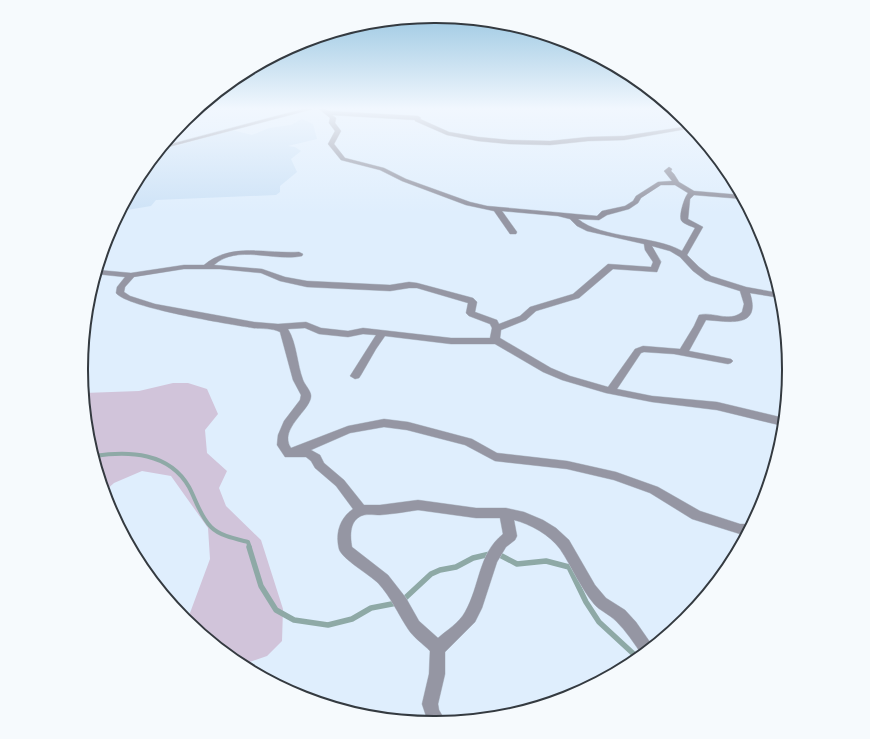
<svg xmlns="http://www.w3.org/2000/svg" width="870" height="739" font-family="Commissioner,sans-serif">
	<style>
		.built { fill: #cee3f7 }
		.green { fill: #d1c4da }
		.lines { fill: none; stroke-linecap: round; stroke-linejoin: round }
		.stream-far1 { stroke: #8ea9a6; stroke-width: 4 }
		.stream { stroke: #8ea9a6; stroke-width: 5.5 }
		.minor-casing { stroke: #bdcad7; stroke-width: 1 }
		.minor { fill: #9596a3; fill-rule: evenodd }
		.rim { fill: none; stroke: #343a40; stroke-width: 2 }
	</style>
	<rect width="100%" height="100%" fill="#dfeefd"/>
	<path class="built" d="M 302,119 L 313,124 L 317,139 L 288,146 L 295,147 L 301,151 L 291,159 L 297,172 L 280,186 L 280,192 L 276,195 L 156,200 L 151,206 L 121,211 L 141,173 L 159,151 L 232,130 L 252,135 L 269,128 L 291,125 Z"/>
	<path class="green" d="M 173,383 L 188,383 L 207,389 L 218,414 L 205,430 L 207,453 L 227,471 L 219,488 L 226,506 L 261,540 L 283,609 L 282,641 L 267,656 L 241,665 L 187,621 L 210,559 L 208,528 L 171,476 L 142,471 L 114,483 L 104,492 L 88,438 L 84,393 L 139,391 Z"/>
	<g class="lines">
		<path class="stream-far1" d="M 94,456 C 129,451 169,452 189,487 C 196,500 200,516 211,527 C 220,536 236,539 248,542 L 250,548"/>
		<g class="stream">
			<path d="M 249,547 L 261,586 L 276,610 L 294,620 L 328,625 L 352,619 L 371,608 L 397,603"/>
			<path d="M 498,554 L 517,564 L 546,561 L 569,567 L 586,602 L 599,622 L 638,658"/>
			<path d="M 403,600 L 431,574 L 440,570 L 456,567 L 473,558 L 490,554"/>
		</g>
		<defs>
			<g id="minor">
				<path d="M 206,109 L 213,109 L 184,121 L 189,117 Z"/>
				<path d="M 303,109 L 313,109 L 161,149 L 164,146 Z"/>
				<path d="M 319,109 L 325,109 L 328,111 L 418,116 L 421,118 L 420,119 L 449,132 L 478,137 L 509,140 L 550,141 L 588,137 L 624,136 L 690,126 L 692,128 L 624,140 L 588,141 L 550,145 L 509,144 L 478,141 L 447,135 L 415,121 L 415,120 L 332,115 L 336,118 L 335,123 L 341,131 L 334,144 L 345,158 L 384,168 L 406,179 L 470,202 L 487,206 L 597,216 L 602,211 L 625,206 L 633,201 L 636,196 L 658,182 L 672,181 L 664,171 L 669,167 L 672,169 L 671,171 L 674,174 L 679,182 L 694,191 L 741,195 L 743,199 L 694,195 L 690,199 L 688,219 L 703,227 L 687,255 L 699,267 L 711,276 L 746,287 L 779,293 L 781,298 L 750,293 C 762,330 727,321 706,320 L 689,351 L 731,359 L 733,361 L 731,363 L 728,364 L 674,354 L 644,352 L 641,353 L 617,389 L 652,396 L 717,402 L 784,418 L 783,426 L 717,410 L 652,402 L 606,393 L 562,380 L 543,372 L 495,344 L 451,344 L 385,336 L 376,349 L 361,375 L 359,378 L 355,379 L 350,376 L 376,335 L 363,334 L 348,337 L 319,334 L 305,328 L 288,329 C 297,344 297,364 303,380 C 305,385 311,391 311,396 C 311,410 278,429 291,448 L 348,426 L 384,419 L 408,422 L 472,439 L 497,453 L 567,461 L 616,472 L 658,487 L 700,511 L 740,524 L 751,524 L 746,534 L 740,534 L 692,519 L 650,493 L 614,480 L 567,469 L 495,461 L 465,445 L 407,430 L 384,427 L 350,433 L 311,450 L 320,455 L 324,463 L 344,480 L 364,505 L 380,505 L 418,500 L 476,508 L 506,508 L 524,512 L 543,520 L 556,528 L 569,540 L 595,585 L 606,598 L 625,610 L 636,622 L 652,645 L 642,655 C 634,643 626,631 616,621 C 609,614 600,611 594,604 C 580,587 572,567 560,549 C 550,535 530,524 514,520 L 517,536 L 515,540 L 506,547 L 497,562 L 482,608 L 475,622 L 445,652 L 445,674 L 438,704 L 439,710 L 446,722 L 428,722 L 422,704 L 429,674 L 430,651 C 423,644 413,637 408,629 C 398,614 391,597 378,583 C 370,575 342,559 339,549 C 335,533 340,518 353,509 L 336,486 L 315,468 L 311,461 L 306,457 L 285,457 L 277,445 L 278,435 L 284,421 L 300,400 L 301,395 L 293,380 L 280,332 C 272,328 262,329 253,328 C 229,324 128,308 116,293 L 117,287 L 125,277 L 96,274 L 98,270 L 131,273 L 184,265 L 204,265 C 231,242 267,254 299,252 L 303,254 L 302,256 C 274,262 237,244 214,265 L 262,269 L 285,277 L 307,281 L 390,285 L 409,282 L 417,283 L 473,298 L 477,302 L 475,312 L 497,320 L 499,324 L 520,316 L 530,307 L 573,294 L 608,264 L 651,267 L 653,262 L 645,250 L 644,244 L 587,231 L 577,226 L 570,219 L 558,216 L 502,211 L 517,232 L 516,234 L 510,234 L 494,211 L 466,205 L 402,181 L 380,170 L 341,160 L 328,144 L 335,131 L 329,123 L 330,118 ZM 661,185 L 675,185 L 688,193 C 684,198 679,215 681,220 C 683,224 691,226 695,228 L 682,251 C 654,235 602,239 578,219 L 599,220 L 607,215 L 629,209 L 638,203 L 641,198 ZM 652,246 L 670,251 L 680,257 L 693,271 L 705,280 L 740,291 L 744,304 L 742,312 C 729,323 713,311 699,315 L 694,326 L 680,349 L 643,346 L 635,349 L 608,387 L 570,376 L 551,368 L 500,338 L 501,330 L 526,320 L 536,311 L 579,298 L 613,269 L 657,272 L 661,262 ZM 184,269 L 220,269 L 261,273 L 280,281 L 307,287 L 390,291 L 409,288 L 417,288 L 468,303 L 466,313 L 469,316 L 490,324 L 492,328 L 490,338 L 451,338 L 363,328 L 348,331 L 321,328 L 306,322 L 278,324 L 254,322 L 155,304 L 130,296 L 124,292 L 125,287 L 134,277 ZM 418,510 L 476,518 L 500,518 L 503,534 C 478,554 480,586 465,612 C 459,623 447,630 438,638 L 419,621 L 406,598 L 388,575 L 352,547 C 350,536 349,519 364,515 C 369,514 375,515 380,515 C 393,514 405,512 418,510 Z"/>
			</g>
		</defs>
		<use href="#minor" class="minor-casing"/>
		<use href="#minor" class="minor"/>
	</g>
	<linearGradient id="sky" x2="0" y2="1"><stop stop-color="#93c3df"/><stop offset="0.51" stop-color="#f1f7fe"/><stop offset="1" stop-color="#f1f7fe" stop-opacity="0"/></linearGradient>
	<rect width="870" height="213" fill="url(#sky)"/>
	<path d="M0 0H870V739H0ZM434 23H436A346 346 0 0 1 782 369V370A346 346 0 0 1 436 716H434A346 346 0 0 1 88 370V369A346 346 0 0 1 434 23Z" fill="#f6fafd" fill-rule="evenodd"/>
	<path class="rim" d="M434 23H436A346 346 0 0 1 782 369V370A346 346 0 0 1 436 716H434A346 346 0 0 1 88 370V369A346 346 0 0 1 434 23Z"/>
</svg>
